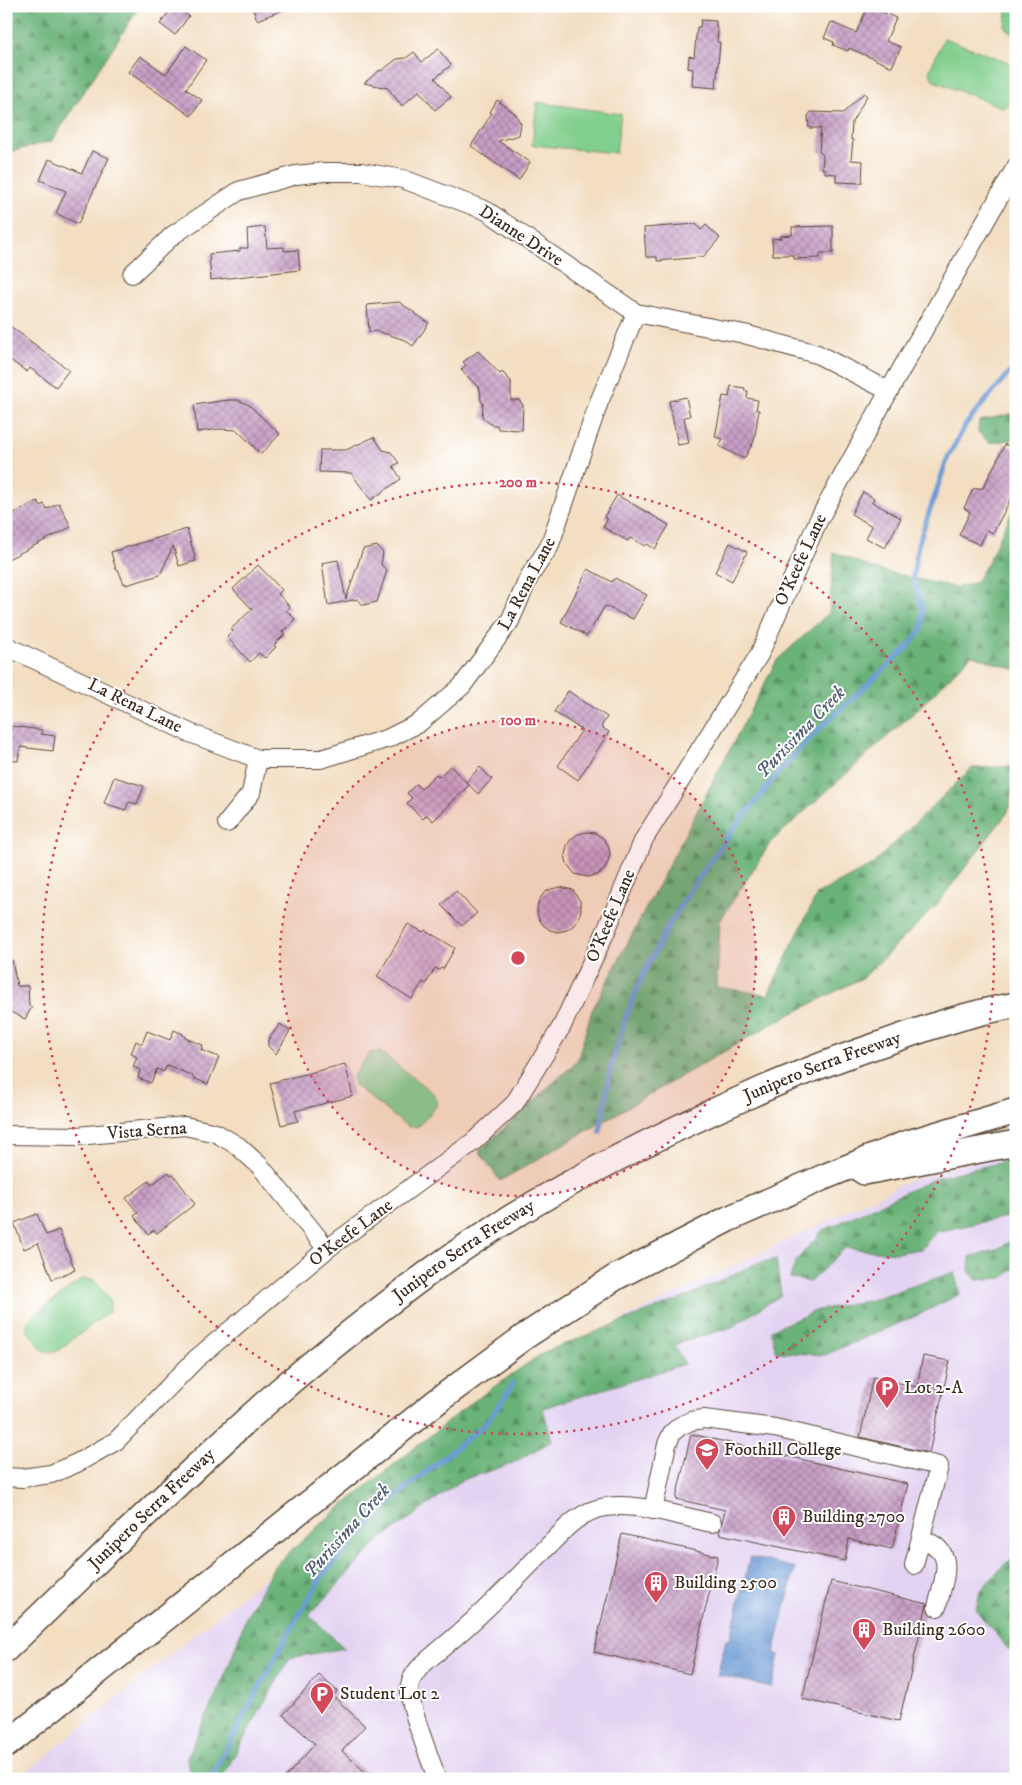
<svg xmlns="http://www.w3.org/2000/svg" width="1022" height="1785" font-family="'IM FELL DW Pica',serif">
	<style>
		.built { fill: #e3d3f2 }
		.forest { fill: url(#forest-firs); stroke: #526e4b }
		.pitch { fill: #82cf8d; stroke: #5e7c56 }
		.water { fill: url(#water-ripples); stroke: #54627a }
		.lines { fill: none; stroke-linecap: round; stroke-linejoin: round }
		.stream { stroke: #6c9bd5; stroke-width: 5 }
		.building { fill: url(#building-cross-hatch) }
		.minor-casing { stroke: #574537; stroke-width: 20 }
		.highway-casing { stroke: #574537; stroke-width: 28 }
		.minor { stroke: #fff; stroke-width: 18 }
		.highway { stroke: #fff; stroke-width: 25 }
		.ring { fill: none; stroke: #d1495b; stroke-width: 2.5; stroke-dasharray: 2.5 5 }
		.labels { text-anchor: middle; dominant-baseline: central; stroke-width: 4; stroke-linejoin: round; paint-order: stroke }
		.street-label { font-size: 18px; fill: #3b2a1e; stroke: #fff }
		.poi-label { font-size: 18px; fill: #3b2a1e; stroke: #fff; text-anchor: start }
		.water-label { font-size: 19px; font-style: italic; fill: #515d70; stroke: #fff }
		.centre { fill: #d1495b; stroke: #fff; stroke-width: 2.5 }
		.ring-label { font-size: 15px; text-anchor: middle; font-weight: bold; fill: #d1495b; stroke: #fff; stroke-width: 4; stroke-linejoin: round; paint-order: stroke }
	</style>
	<defs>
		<pattern id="forest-firs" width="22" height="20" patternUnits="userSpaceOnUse" patternTransform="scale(1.25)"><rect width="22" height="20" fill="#69b278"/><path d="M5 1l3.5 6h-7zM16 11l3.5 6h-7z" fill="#589162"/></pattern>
		<pattern id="water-ripples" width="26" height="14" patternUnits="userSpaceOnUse" patternTransform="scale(1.25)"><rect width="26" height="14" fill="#6c9bd5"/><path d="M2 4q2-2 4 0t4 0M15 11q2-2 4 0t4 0" fill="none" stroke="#5a7fac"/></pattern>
		<pattern id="building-cross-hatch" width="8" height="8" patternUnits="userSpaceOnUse" patternTransform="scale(1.25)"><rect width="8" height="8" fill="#c89fc7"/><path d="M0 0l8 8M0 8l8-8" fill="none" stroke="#a482a1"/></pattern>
	</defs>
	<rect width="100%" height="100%" fill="#fff"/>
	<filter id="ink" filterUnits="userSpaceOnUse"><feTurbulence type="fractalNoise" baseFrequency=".02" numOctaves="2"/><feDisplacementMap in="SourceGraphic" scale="10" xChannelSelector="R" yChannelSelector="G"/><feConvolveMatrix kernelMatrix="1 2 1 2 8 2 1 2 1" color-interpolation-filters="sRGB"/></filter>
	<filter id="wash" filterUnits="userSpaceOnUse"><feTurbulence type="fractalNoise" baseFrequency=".0096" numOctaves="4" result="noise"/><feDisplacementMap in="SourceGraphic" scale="20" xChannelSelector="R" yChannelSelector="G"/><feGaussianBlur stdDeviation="1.12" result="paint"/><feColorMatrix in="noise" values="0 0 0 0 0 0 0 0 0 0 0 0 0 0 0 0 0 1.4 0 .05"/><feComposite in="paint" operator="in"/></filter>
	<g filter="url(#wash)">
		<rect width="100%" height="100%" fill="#f3dec2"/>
		<path class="built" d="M 1016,1148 L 1016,1779 L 18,1779 L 263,1579 L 534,1363 L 909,1181 Z"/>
		<g class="forest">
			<path d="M 6,6 L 140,6 L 52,141 L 6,153 Z"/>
			<path d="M 1016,413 L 1016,439 L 989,443 L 978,432 L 979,421 Z"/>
			<path d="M 1016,503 L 1016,670 L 972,655 L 920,707 L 771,842 L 720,921 L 717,987 L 768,995 L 817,894 L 872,865 L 972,768 L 1016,766 L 1016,774 L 1008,812 L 934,908 L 864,977 L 770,1025 L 500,1181 L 479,1151 L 577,1061 L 592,1010 L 777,660 L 829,613 L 834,552 L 874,569 L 957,588 L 976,582 L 987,564 Z"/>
			<path d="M 1016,1159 L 1016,1215 L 936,1232 L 921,1249 L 895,1253 L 845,1248 L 810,1282 L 790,1278 L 796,1261 L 822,1231 L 938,1177 Z"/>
			<path d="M 1016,1237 L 1016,1267 L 1003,1278 L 977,1280 L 969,1271 L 970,1257 L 996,1250 Z"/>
			<path d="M 776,1259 L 781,1295 L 732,1327 L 674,1345 L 685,1364 L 543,1408 L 552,1441 L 511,1464 L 462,1480 L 379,1541 L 309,1615 L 344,1648 L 290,1658 L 221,1779 L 190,1779 L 187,1757 L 227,1671 L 246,1617 L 274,1566 L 331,1515 L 471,1403 L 544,1352 L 688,1296 L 755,1264 Z"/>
			<path d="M 954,1272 L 960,1294 L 918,1315 L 825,1355 L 776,1352 L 771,1330 L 818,1310 L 871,1300 Z"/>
			<path d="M 1016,1558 L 1016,1651 L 1008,1649 L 976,1610 L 980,1591 L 1006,1563 Z"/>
		</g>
		<g class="pitch">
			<path d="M 1008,6 L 1016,6 L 1016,35 L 1012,34 L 1005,26 Z"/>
			<path d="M 944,38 L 1016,65 L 1016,95 L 1004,108 L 934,81 L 929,72 Z"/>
			<path d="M 537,102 L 621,114 L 616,153 L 532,145 Z"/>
			<path d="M 379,1051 L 435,1095 L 437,1105 L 419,1126 L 408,1127 L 354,1085 L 353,1076 L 370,1053 Z"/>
			<path d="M 82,1279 L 94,1280 L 110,1300 L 110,1311 L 56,1352 L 44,1351 L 26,1329 L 29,1319 Z"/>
		</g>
		<path class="water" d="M 750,1557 L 795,1568 L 774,1653 L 779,1655 L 772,1687 L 717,1675 L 726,1640 L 730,1640 Z"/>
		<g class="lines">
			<g class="stream">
				<path d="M 600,1132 L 610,1071 L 626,1016 L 642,977 L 667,928 L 687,895 L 731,832 L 785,765 L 812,736 L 907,648 L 922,629 L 923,610 L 913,577 L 918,545 L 948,457 L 966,424 L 1016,365"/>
				<path d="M 210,1779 L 292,1627 L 322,1576 L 394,1498 L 485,1424 L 504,1399 L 513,1383"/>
			</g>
		</g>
		<g id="blocks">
			<g class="building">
				<path d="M 173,6 L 189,16 L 175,35 L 160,24 Z"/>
				<path d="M 252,6 L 291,6 L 291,7 L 257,20 Z"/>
				<path d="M 868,6 L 896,18 L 886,41 L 901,47 L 892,67 L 849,48 L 848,51 L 833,45 L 834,42 L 824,38 L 831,22 L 856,33 Z"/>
				<path d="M 701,20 L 716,21 L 716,27 L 718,31 L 717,42 L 720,42 L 716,88 L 692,86 L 693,69 L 688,68 L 689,56 L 694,57 L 697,27 L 700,27 Z"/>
				<path d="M 186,46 L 206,60 L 186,89 L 202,100 L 191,116 L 128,72 L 140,56 L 166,74 Z"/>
				<path d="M 438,49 L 451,65 L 435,78 L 451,97 L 435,110 L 419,91 L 402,106 L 388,88 L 364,83 L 380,70 L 381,71 L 397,59 L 406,58 L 414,52 L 422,62 Z"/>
				<path d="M 864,93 L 867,96 L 852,122 L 851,140 L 853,140 L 851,160 L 863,161 L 862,183 L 836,182 L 836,174 L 825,173 L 825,169 L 822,169 L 823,155 L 819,151 L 821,128 L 809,128 L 808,116 L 811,112 L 843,113 Z"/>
				<path d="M 497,100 L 516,114 L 518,119 L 521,124 L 519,135 L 498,141 L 530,162 L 519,180 L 471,146 L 492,113 L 490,112 Z"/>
				<path d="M 92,151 L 109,158 L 78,224 L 56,213 L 66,191 L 40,180 L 49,159 L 82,173 Z"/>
				<path d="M 696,224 L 701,230 L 706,225 L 720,238 L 703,257 L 657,261 L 657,257 L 646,257 L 644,228 Z"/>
				<path d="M 833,226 L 833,253 L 820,253 L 820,258 L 794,259 L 794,255 L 773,255 L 772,239 L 781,238 L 781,236 L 792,235 L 792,227 Z"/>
				<path d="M 265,227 L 267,248 L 284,247 L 284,251 L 298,250 L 300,270 L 211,280 L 209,254 L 240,251 L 240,248 L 248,248 L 247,229 Z"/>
				<path d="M 399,302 L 429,323 L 413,346 L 405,340 L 377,331 L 369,332 L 367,305 Z"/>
				<path d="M 6,323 L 69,370 L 56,387 L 30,368 L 27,372 L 6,357 Z"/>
				<path d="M 478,351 L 500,374 L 502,372 L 511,381 L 511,400 L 519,400 L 523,405 L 522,430 L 498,429 L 497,425 L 492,425 L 482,417 L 483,403 L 481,401 L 480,389 L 461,370 L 466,365 L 463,362 Z"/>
				<path d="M 731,386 L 745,388 L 744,391 L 748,391 L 747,398 L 758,400 L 756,410 L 759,410 L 754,441 L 744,459 L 719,446 L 723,439 L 715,437 L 723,396 L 729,397 Z"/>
				<path d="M 686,397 L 690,416 L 684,417 L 689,443 L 678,445 L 669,401 Z"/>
				<path d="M 228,400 L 238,400 L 249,405 L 280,434 L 261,454 L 237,430 L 220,429 L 197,432 L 194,405 Z"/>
				<path d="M 374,437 L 383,450 L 391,452 L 399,463 L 393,466 L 401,479 L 371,500 L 351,473 L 319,472 L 320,450 L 346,450 Z"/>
				<path d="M 1005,444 L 1016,450 L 1016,489 L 993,533 L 987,530 L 980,545 L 959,535 L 970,512 L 964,508 L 973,489 L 983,488 Z"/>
				<path d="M 863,492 L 874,498 L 872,502 L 901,518 L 885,548 L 866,538 L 872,526 L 851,514 Z"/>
				<path d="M 617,495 L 669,525 L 655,549 L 647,544 L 645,546 L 630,538 L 628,541 L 603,527 L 608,519 L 604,517 Z"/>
				<path d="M 38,501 L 40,506 L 44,504 L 47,509 L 59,503 L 71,527 L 6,560 L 6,517 Z"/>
				<path d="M 187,529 L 196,561 L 179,566 L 173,546 L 160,575 L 126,585 L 126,583 L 124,584 L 118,569 L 116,570 L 111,552 Z"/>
				<path d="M 730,543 L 747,552 L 732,581 L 715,572 Z"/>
				<path d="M 377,546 L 383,553 L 381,565 L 387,570 L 377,602 L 363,605 L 358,599 L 328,605 L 322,563 L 338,560 L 346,599 L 363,549 Z"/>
				<path d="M 258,565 L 282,590 L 278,594 L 290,607 L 286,610 L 295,619 L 282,632 L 285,634 L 274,645 L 276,647 L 265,658 L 259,653 L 250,662 L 227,637 L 233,631 L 231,629 L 252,609 L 233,589 Z"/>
				<path d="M 588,569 L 612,582 L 615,578 L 647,595 L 633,619 L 605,606 L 587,636 L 561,622 Z"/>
				<path d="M 568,691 L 607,717 L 601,727 L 609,732 L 578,780 L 558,766 L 582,730 L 554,712 Z"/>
				<path d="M 11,726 L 42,730 L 41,734 L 55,736 L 53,751 L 20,747 L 18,761 L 6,760 L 6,730 L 11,731 Z"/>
				<path d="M 450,766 L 469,785 L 433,821 L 427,815 L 423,819 L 407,803 L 412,798 L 407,793 L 416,784 L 421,789 L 436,774 L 439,777 Z"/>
				<path d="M 480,767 L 492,779 L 478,794 L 466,782 Z"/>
				<path d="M 114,777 L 144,786 L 137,804 L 129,802 L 125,810 L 104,803 Z"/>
				<path d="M 587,832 L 595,833 L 603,838 L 608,845 L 610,854 L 608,862 L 604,870 L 597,875 L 588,877 L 575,874 L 567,864 L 565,855 L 567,846 L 571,839 L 578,834 Z"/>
				<path d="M 560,887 L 573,890 L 580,901 L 581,910 L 579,918 L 574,925 L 567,930 L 558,932 L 550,930 L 543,925 L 538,917 L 537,909 L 539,900 L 544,893 L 551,889 Z"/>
				<path d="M 456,891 L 477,913 L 462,926 L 441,905 Z"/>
				<path d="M 408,924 L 423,932 L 425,930 L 455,948 L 443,969 L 441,968 L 439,970 L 435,968 L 426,984 L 423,982 L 412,999 L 377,977 Z"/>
				<path d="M 12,960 L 17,986 L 28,986 L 29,1006 L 32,1007 L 25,1019 L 6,1010 L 6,961 Z"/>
				<path d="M 280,1024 L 290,1031 L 276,1054 L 268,1046 L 268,1040 Z"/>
				<path d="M 174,1030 L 183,1034 L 185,1038 L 203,1045 L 201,1050 L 219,1057 L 208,1084 L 193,1078 L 193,1076 L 167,1065 L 164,1072 L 157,1069 L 151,1083 L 138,1078 L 140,1070 L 133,1067 L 137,1057 L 131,1054 L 136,1041 L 142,1044 L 147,1031 L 170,1040 Z"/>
				<path d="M 345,1064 L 353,1096 L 295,1111 L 298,1121 L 281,1125 L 270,1083 Z"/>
				<path d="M 169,1172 L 171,1175 L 173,1174 L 195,1204 L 157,1233 L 154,1230 L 148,1234 L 134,1216 L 138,1213 L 126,1198 L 149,1181 L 151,1185 Z"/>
				<path d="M 37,1214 L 46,1235 L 59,1230 L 75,1270 L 52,1279 L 38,1243 L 24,1249 L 14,1223 Z"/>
				<path d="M 923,1356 L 950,1361 L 929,1453 L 860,1437 L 873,1377 L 917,1387 Z"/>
				<path d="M 691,1434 L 908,1484 L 892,1549 L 849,1539 L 845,1561 L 719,1534 L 725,1510 L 676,1499 Z"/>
				<path d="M 622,1534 L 718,1556 L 690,1674 L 594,1652 Z"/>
				<path d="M 831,1581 L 927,1604 L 899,1721 L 802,1699 Z"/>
				<path d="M 319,1675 L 337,1691 L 333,1696 L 365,1726 L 342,1751 L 373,1779 L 284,1779 L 315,1744 L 283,1715 Z"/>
			</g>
		</g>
	</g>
	<g filter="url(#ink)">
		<use href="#blocks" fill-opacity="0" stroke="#574537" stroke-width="1"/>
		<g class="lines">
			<defs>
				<g id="minor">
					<path d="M 132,274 L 173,235 L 239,191 L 296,175 L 324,172 L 361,172 L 403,179 L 487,211 L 636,313 L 744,334 L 817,354 L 889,391"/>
					<path d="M 6,646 L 190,733 L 258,759 L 321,759 L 389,738 L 419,723 L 462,686 L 510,621 L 529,577 L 549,547 L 599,402 L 636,313"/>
					<path d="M 227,823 L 251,793 L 258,759"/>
					<path d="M 6,1135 L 77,1136 L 185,1126 L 216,1133 L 238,1146 L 260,1166 L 327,1249"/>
					<path d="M 6,1477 L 22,1478 L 51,1474 L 77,1463 L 116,1441 L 196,1359 L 327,1249 L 473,1142 L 514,1104 L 562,1026 L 606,931 L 644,839 L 759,655 L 818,521 L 889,391 L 1016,167"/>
					<path d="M 653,1510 L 667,1444 L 672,1433 L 680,1426 L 691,1421 L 704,1419 L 775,1428 L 939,1466 L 914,1565"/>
					<path d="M 921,1539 C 958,1551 944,1577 937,1607"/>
					<path d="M 437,1779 C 431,1760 406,1701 410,1685 C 413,1669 431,1658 442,1648 C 487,1611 526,1568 567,1527 C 576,1519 585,1512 597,1509 C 629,1499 679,1516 712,1523"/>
				</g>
				<g id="highway">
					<path d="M 864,1172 L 1016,1143"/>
					<path id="s1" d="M 6,1649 C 96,1563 184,1475 277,1393 C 328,1349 381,1308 435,1268 C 531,1199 643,1142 750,1095 C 794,1075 837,1059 881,1044 C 926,1028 969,1013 1016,1005"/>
					<path d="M 6,1745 L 440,1399 L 524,1337 L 616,1277 L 728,1219 L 824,1177 L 905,1144 L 1016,1111"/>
				</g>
			</defs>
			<use href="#minor" class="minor-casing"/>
			<use href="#highway" class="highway-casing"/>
			<use href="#minor" class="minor"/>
			<use href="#highway" class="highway"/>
		</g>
	</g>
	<circle cx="518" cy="958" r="238" fill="#d1495b" fill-opacity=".12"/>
	<g class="ring">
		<circle cx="518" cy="958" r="238"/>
		<circle cx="518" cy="958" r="476"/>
	</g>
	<defs>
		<symbol id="parking-pin" viewBox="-11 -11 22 30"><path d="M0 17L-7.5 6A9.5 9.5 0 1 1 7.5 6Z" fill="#d1495b" stroke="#fff"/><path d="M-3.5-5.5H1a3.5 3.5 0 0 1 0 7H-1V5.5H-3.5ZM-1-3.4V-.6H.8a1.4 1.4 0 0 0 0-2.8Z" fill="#fff"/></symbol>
		<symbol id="university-pin" viewBox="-11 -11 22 30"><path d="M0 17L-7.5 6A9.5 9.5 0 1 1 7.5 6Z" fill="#d1495b" stroke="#fff"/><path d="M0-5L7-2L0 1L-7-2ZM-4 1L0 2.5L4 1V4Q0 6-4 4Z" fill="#fff"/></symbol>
		<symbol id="building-pin" viewBox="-11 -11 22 30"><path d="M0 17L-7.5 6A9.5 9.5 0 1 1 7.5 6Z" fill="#d1495b" stroke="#fff"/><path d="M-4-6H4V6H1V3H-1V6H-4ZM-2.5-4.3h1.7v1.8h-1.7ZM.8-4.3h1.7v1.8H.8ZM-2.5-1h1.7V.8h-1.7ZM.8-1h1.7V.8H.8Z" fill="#fff"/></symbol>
	</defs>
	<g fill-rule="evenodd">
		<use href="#parking-pin" x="873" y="1374" width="28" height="38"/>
		<use href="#university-pin" x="693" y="1436" width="28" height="38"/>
		<use href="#building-pin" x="770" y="1503" width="28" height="38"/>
		<use href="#building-pin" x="642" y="1569" width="28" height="38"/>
		<use href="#building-pin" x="850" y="1616" width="28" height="38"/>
		<use href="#parking-pin" x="308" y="1680" width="28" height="38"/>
	</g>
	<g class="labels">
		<g class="street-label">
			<text transform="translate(521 236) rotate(33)">Dianne Drive</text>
			<text transform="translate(801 560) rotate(-65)">O'Keefe Lane</text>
			<text transform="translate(527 584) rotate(-62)">La Rena Lane</text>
			<text transform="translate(135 706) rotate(26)">La Rena Lane</text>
			<text transform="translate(611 916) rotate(-67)">O'Keefe Lane</text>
			<text stroke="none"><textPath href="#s1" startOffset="1012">Junipero Serra Freeway</textPath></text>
			<text transform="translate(147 1131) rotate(-4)">Vista Serna</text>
			<text transform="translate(351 1233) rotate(-37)">O'Keefe Lane</text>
			<text stroke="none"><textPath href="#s1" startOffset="608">Junipero Serra Freeway</textPath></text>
			<text stroke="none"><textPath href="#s1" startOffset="202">Junipero Serra Freeway</textPath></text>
		</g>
		<g class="poi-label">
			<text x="904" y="1388">Lot 2-A</text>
			<text x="724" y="1450">Foothill College</text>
			<text x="802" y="1517">Building 2700</text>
			<text x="674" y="1583">Building 2500</text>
			<text x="882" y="1630">Building 2600</text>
			<text x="340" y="1694">Student Lot 2</text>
		</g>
		<g class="water-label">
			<text transform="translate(801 732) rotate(-46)">Purissima Creek</text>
			<text transform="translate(347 1531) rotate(-48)">Purissima Creek</text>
		</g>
	</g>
	<circle cx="518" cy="958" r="8" class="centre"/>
	<g class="ring-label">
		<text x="518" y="487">200 m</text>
		<text x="518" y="725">100 m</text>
	</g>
	<rect width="1022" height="1785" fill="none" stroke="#fff" stroke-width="25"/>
</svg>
